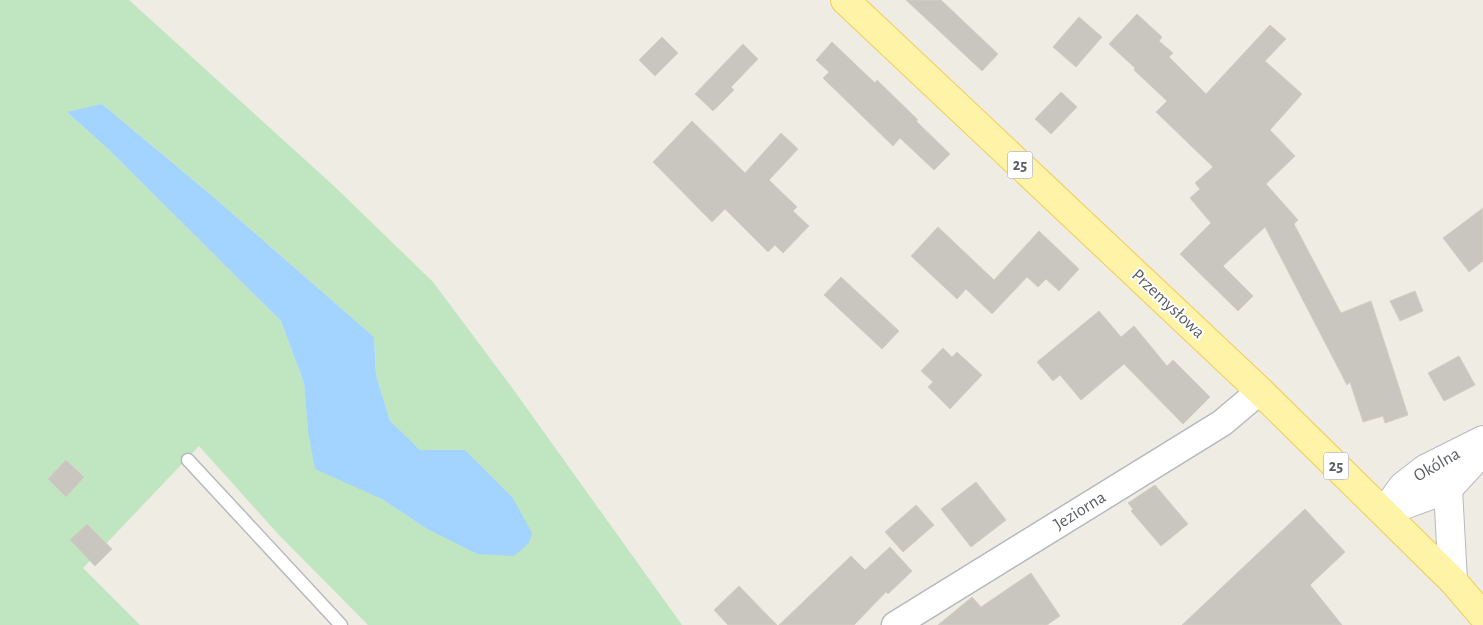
<svg xmlns="http://www.w3.org/2000/svg" width="1483" height="625" font-family="'Alegreya Sans',sans-serif">
	<style>
		.green { fill: #bfe6c0; fill-rule: evenodd }
		.water { fill: #a2d4ff }
		.building { fill: #c9c6c0; stroke: #d3cec1 }
		.lines { fill: none; stroke-linecap: round; stroke-linejoin: round }
		.service-casing { stroke: #b6b9bd; stroke-width: 15 }
		.minor-casing { stroke: #b6b9bd; stroke-width: 29 }
		.tertiary-casing { stroke: #b6b9bd; stroke-width: 30 }
		.primary-casing { stroke: #f2cc58; stroke-width: 30 }
		.service { stroke: #fff; stroke-width: 12 }
		.minor { stroke: #fff; stroke-width: 26 }
		.tertiary { stroke: #fff; stroke-width: 28 }
		.primary { stroke: #fff3a7; stroke-width: 28 }
		.labels { text-anchor: middle; dominant-baseline: central; stroke-width: 4; stroke-linejoin: round; paint-order: stroke }
		.shield { fill: #fff; stroke: #8c8f92; stroke-width: 1 }
		.shield-label { font-size: 16px; font-weight: bold; fill: #5b5f64 }
		.street-label { font-size: 18px; fill: #5b5f64; stroke: #fff }
	</style>
	<rect width="100%" height="100%" fill="#eeece3"/>
	<path class="green" d="M 0,0 L 129,0 L 335,187 L 433,282 L 513,389 L 682,625 L 368,625 L 279,535 L 199,446 L 83,568 L 140,625 L 0,625 ZM 102,104 L 210,194 L 374,337 L 376,375 L 390,422 L 420,450 L 465,450 L 477,554 L 427,529 L 382,499 L 308,431 L 304,383 L 281,321 L 108,149 L 68,113 Z"/>
	<path class="water" d="M 102,104 L 210,194 L 374,337 L 376,375 L 390,421 L 420,450 L 465,450 L 513,498 L 532,533 L 529,543 L 514,556 L 477,554 L 427,529 L 382,499 L 315,469 L 308,431 L 304,383 L 281,321 L 108,149 L 67,112 Z"/>
	<g class="building">
		<path d="M 906,0 L 941,0 L 998,54 L 982,71 Z"/>
		<path d="M 1137,14 L 1162,37 L 1159,41 L 1173,53 L 1169,57 L 1206,94 L 1270,25 L 1286,39 L 1265,61 L 1302,94 L 1270,130 L 1295,156 L 1266,184 L 1298,220 L 1294,224 L 1341,313 L 1371,301 L 1408,415 L 1385,423 L 1383,416 L 1363,422 L 1350,382 L 1347,385 L 1265,227 L 1223,266 L 1253,296 L 1238,311 L 1180,254 L 1211,223 L 1190,198 L 1200,189 L 1195,183 L 1213,167 L 1156,112 L 1167,101 L 1134,70 L 1135,68 L 1109,44 Z"/>
		<path d="M 1079,17 L 1102,37 L 1076,67 L 1053,47 Z"/>
		<path d="M 662,37 L 678,53 L 655,76 L 639,60 Z"/>
		<path d="M 832,42 L 875,83 L 877,80 L 918,120 L 916,121 L 950,154 L 934,170 L 900,138 L 893,146 L 823,78 L 829,72 L 816,60 Z"/>
		<path d="M 743,44 L 758,59 L 731,87 L 734,90 L 713,111 L 695,94 Z"/>
		<path d="M 1061,92 L 1077,107 L 1051,134 L 1035,119 Z"/>
		<path d="M 692,121 L 745,173 L 781,133 L 798,149 L 769,180 L 797,207 L 793,211 L 809,226 L 783,253 L 775,245 L 768,252 L 725,209 L 712,222 L 653,162 Z"/>
		<path d="M 1483,208 L 1483,261 L 1469,272 L 1443,238 Z"/>
		<path d="M 938,227 L 994,280 L 1039,231 L 1079,269 L 1059,291 L 1046,279 L 1038,287 L 1027,277 L 992,314 L 966,289 L 957,299 L 911,256 Z"/>
		<path d="M 841,277 L 899,331 L 882,349 L 824,295 Z"/>
		<path d="M 1415,291 L 1423,311 L 1400,321 L 1390,301 Z"/>
		<path d="M 1099,311 L 1121,337 L 1134,326 L 1167,366 L 1173,360 L 1210,397 L 1183,424 L 1124,364 L 1081,400 L 1060,375 L 1053,381 L 1037,362 Z"/>
		<path d="M 943,348 L 952,357 L 957,352 L 982,375 L 950,409 L 928,387 L 933,382 L 921,371 Z"/>
		<path d="M 1459,356 L 1475,385 L 1444,401 L 1428,373 Z"/>
		<path d="M 66,460 L 84,477 L 66,497 L 48,479 Z"/>
		<path d="M 976,482 L 1006,520 L 971,547 L 941,509 Z"/>
		<path d="M 1155,485 L 1188,524 L 1161,546 L 1131,511 L 1133,509 L 1128,503 Z"/>
		<path d="M 916,505 L 934,525 L 903,552 L 885,532 Z"/>
		<path d="M 1305,509 L 1345,552 L 1310,585 L 1342,625 L 1182,625 Z"/>
		<path d="M 87,524 L 112,549 L 95,566 L 70,540 Z"/>
		<path d="M 890,547 L 912,571 L 888,594 L 886,592 L 854,625 L 779,625 L 851,556 L 865,570 Z"/>
		<path d="M 1031,573 L 1060,616 L 1047,625 L 938,625 L 972,597 L 981,607 Z"/>
		<path d="M 739,586 L 777,625 L 728,625 L 714,610 Z"/>
	</g>
	<g class="lines">
		<defs>
			<path id="service" d="M 188,460 L 341,625"/>
			<path id="minor" d="M 895,625 L 1222,423 L 1260,391"/>
			<g id="tertiary">
				<path d="M 1448,489 L 1453,581"/>
				<path d="M 1384,512 L 1403,486 L 1425,469 L 1483,440"/>
				<path d="M 1384,512 L 1448,489 L 1483,451"/>
			</g>
			<path id="primary" d="M 845,0 L 1260,391 L 1453,581 L 1483,616"/>
		</defs>
		<use href="#service" class="service-casing"/>
		<use href="#minor" class="minor-casing"/>
		<use href="#tertiary" class="tertiary-casing"/>
		<use href="#primary" class="primary-casing"/>
		<use href="#service" class="service"/>
		<use href="#minor" class="minor"/>
		<use href="#tertiary" class="tertiary"/>
		<use href="#primary" class="primary"/>
	</g>
	<g class="labels">
		<g class="shield">
			<rect x="1007.5" y="151.5" width="25" height="27" rx="4"/>
			<rect x="1323.5" y="452.5" width="25" height="27" rx="4"/>
		</g>
		<g class="shield-label">
			<text x="1020" y="165">25</text>
			<text x="1336" y="466">25</text>
		</g>
		<g class="street-label">
			<text transform="translate(1168 304) rotate(43)">Przemysłowa</text>
			<text transform="translate(1437 465) rotate(-30)">Okólna</text>
			<text transform="translate(1080 511) rotate(-32)">Jeziorna</text>
		</g>
	</g>
</svg>
